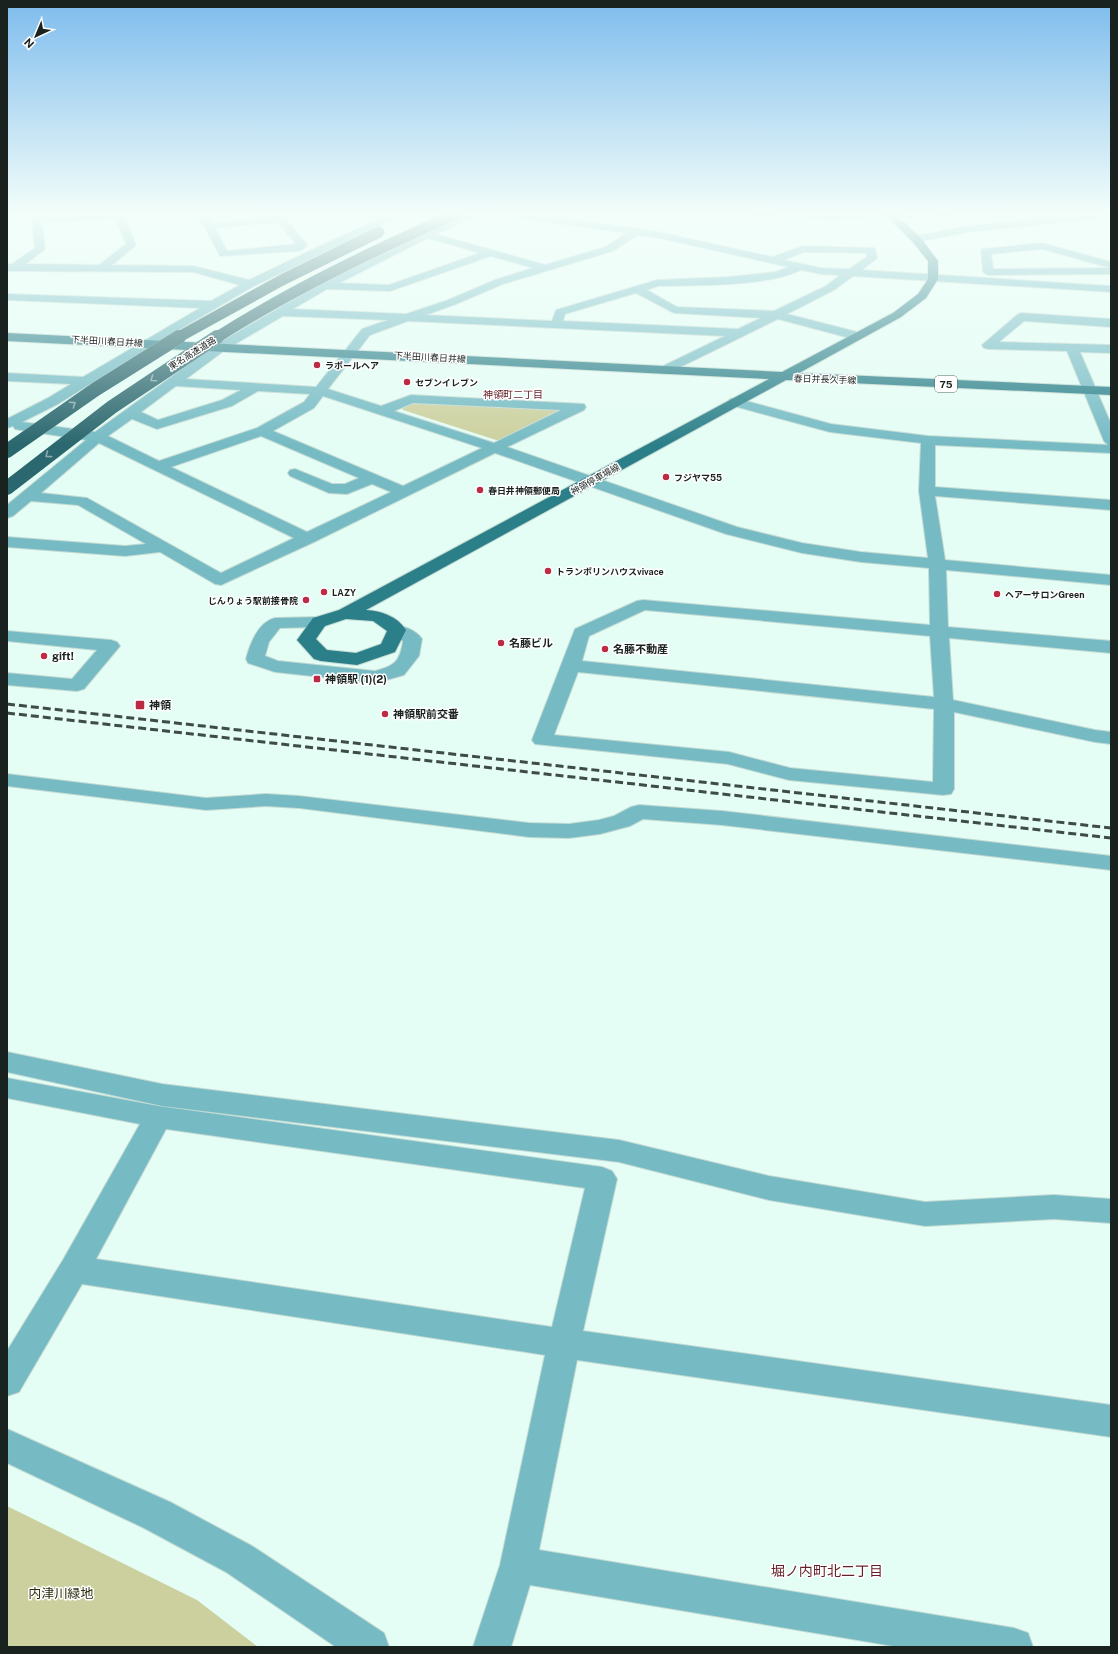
<svg xmlns="http://www.w3.org/2000/svg" width="1118" height="1654" font-family="'Public Sans','Noto Sans JP',sans-serif">
	<style>
		.green { fill: #ccd09e }
		.water { fill: #80c8f5; stroke: #6196b5 }
		.lines { fill: none; stroke-linecap: round; stroke-linejoin: round }
		.minor-casing { stroke: #c4dad3; stroke-width: 2 }
		.major-casing { stroke: #c4dad3; stroke-width: 2 }
		.minor { fill: #76bbc4; fill-rule: evenodd }
		.major { fill: #2b7f89; fill-rule: evenodd }
		.rail { stroke: #3f4b47; stroke-width: 3; stroke-dasharray: 8 4; stroke-linecap: butt }
		.highway-bridge-far1-casing { stroke: #c4dad3; stroke-width: 12; stroke-linecap: butt }
		.highway-bridge-casing { stroke: #c4dad3; stroke-width: 14; stroke-linecap: butt }
		.highway-bridge-far1 { stroke: #2b676e; stroke-width: 11 }
		.highway-bridge { stroke: #2b676e; stroke-width: 14 }
		.oneway { stroke: #8aabaf }
		.poi-dot { fill: #bc2b44; stroke: #fff; stroke-width: 1.5 }
		.labels { text-anchor: middle; dominant-baseline: central; stroke-width: 3; stroke-linejoin: round; paint-order: stroke }
		.far-street-label { font-size: 9px; fill: #19221f; stroke: #fff }
		.far-poi-label { font-size: 9px; font-weight: bold; fill: #19221f; stroke: #fff; text-anchor: start }
		.shield { fill: #fff; stroke: #5e6462; stroke-width: 1 }
		.shield-label { font-size: 10px; font-weight: bold; fill: #19221f }
		.far-neighbourhood-label { font-size: 10px; fill: #641f28; stroke: #fff }
		.poi-label { font-size: 11px; font-weight: bold; fill: #19221f; stroke: #fff; text-anchor: start }
		.near-park-label { font-size: 13px; fill: #2b2c0b; stroke: #fff }
		.near-neighbourhood-label { font-size: 14px; fill: #641f28; stroke: #fff }
	</style>
	<rect width="100%" height="100%" fill="#e4fdf5"/>
	<g class="green">
		<path d="M 414,402 L 554,408 L 559,413 L 503,440 L 496,440 L 403,410 L 402,407 Z"/>
		<path d="M 7,1506 L 197,1600 L 258,1647 L 7,1647 Z"/>
	</g>
	<path class="water" d="M 719,213 L 970,213 L 944,216 L 824,219 Z"/>
	<g class="lines">
		<defs>
			<g id="minor">
				<path d="M 31,213 L 41,213 L 41,216 L 123,213 L 136,245 L 112,265 L 193,266 L 249,280 L 326,243 L 393,213 L 407,213 L 254,286 L 151,346 L 58,404 L 22,422 L 95,432 L 217,344 L 322,283 L 423,233 L 467,213 L 481,213 L 436,234 L 545,265 L 605,247 L 627,233 L 504,216 L 499,213 L 527,213 L 659,232 L 772,257 L 803,246 L 875,248 L 877,258 L 862,270 L 1111,286 L 1111,292 L 853,276 L 834,290 L 787,314 L 861,333 L 863,336 L 861,339 L 857,340 L 778,319 L 666,374 L 661,373 L 660,370 L 661,367 L 725,336 L 408,321 L 370,335 L 328,389 L 381,406 L 411,395 L 584,404 L 586,407 L 584,410 L 507,447 L 737,527 L 802,543 L 861,552 L 928,558 L 919,491 L 921,443 L 830,432 L 730,405 L 728,402 L 730,399 L 735,398 L 831,424 L 928,436 L 1108,445 L 1104,441 L 1067,351 L 988,349 L 984,348 L 982,345 L 1017,315 L 1021,313 L 1111,319 L 1111,327 L 1024,321 L 999,342 L 1111,345 L 1111,353 L 1080,352 L 1111,424 L 1111,453 L 935,445 L 935,487 L 1111,500 L 1111,510 L 935,496 L 945,560 L 1111,575 L 1111,585 L 946,570 L 948,627 L 1111,641 L 1111,653 L 949,638 L 953,700 L 1095,730 L 1111,732 L 1111,744 L 1095,742 L 954,712 L 954,789 L 951,794 L 943,795 L 789,780 L 728,764 L 535,744 L 532,740 L 575,629 L 637,601 L 643,600 L 930,625 L 929,568 L 861,562 L 802,553 L 726,534 L 495,453 L 314,542 L 221,585 L 215,584 L 160,552 L 125,556 L 7,547 L 7,537 L 125,546 L 146,544 L 78,505 L 31,501 L 13,516 L 7,518 L 7,505 L 86,440 L 20,430 L 15,429 L 13,426 L 7,428 L 7,419 L 48,398 L 71,384 L 7,381 L 7,373 L 83,377 L 200,308 L 7,300 L 7,294 L 211,301 L 240,285 L 193,272 L 8,271 L 7,264 L 12,264 L 35,248 ZM 115,218 L 126,244 L 99,265 L 26,264 L 45,249 L 42,222 ZM 638,235 L 659,238 L 789,267 L 775,272 L 728,277 L 657,280 L 556,310 L 552,321 L 426,315 L 456,304 L 503,284 L 613,251 ZM 428,238 L 480,253 L 389,285 L 339,283 ZM 804,252 L 866,253 L 867,257 L 849,269 L 821,268 L 784,260 ZM 491,256 L 533,268 L 495,280 L 448,300 L 406,314 L 293,309 L 327,289 L 390,291 ZM 801,270 L 821,274 L 840,275 L 826,286 L 774,311 L 677,307 L 647,290 L 658,286 C 698,285 765,287 801,270 ZM 636,293 L 674,313 L 761,318 L 738,329 L 563,321 L 565,314 ZM 283,316 L 388,320 L 362,329 L 316,387 L 186,379 L 225,350 ZM 176,386 L 241,390 L 222,400 L 158,420 L 141,412 ZM 258,391 L 310,394 L 304,402 L 257,428 L 159,461 L 108,436 L 132,419 L 157,429 L 232,406 ZM 323,396 L 482,448 L 403,486 L 273,431 L 314,408 ZM 413,403 L 561,410 L 494,443 L 394,411 ZM 261,436 L 359,478 L 345,484 L 332,484 L 295,469 L 290,470 L 288,473 L 290,476 L 329,493 L 347,494 L 372,484 L 391,492 L 307,532 L 171,467 ZM 99,443 L 294,538 L 221,573 L 87,498 L 41,493 ZM 645,610 L 930,636 L 934,697 L 582,661 L 589,636 ZM 578,672 L 934,709 L 933,782 L 790,768 L 729,752 L 554,735 Z"/>
				<path d="M 197,213 L 207,213 L 212,223 L 274,217 L 271,213 L 281,213 L 307,245 L 302,250 L 298,251 L 220,256 ZM 278,222 L 296,244 L 227,251 L 215,228 Z"/>
				<path d="M 1089,213 L 1111,213 L 1111,217 L 969,232 L 916,242 L 911,239 L 916,236 L 969,226 Z"/>
				<path d="M 1042,243 L 1111,262 L 1111,274 L 988,275 L 983,272 L 981,251 L 982,249 ZM 1042,249 L 1107,267 L 1109,268 L 993,269 L 991,254 Z"/>
				<path d="M 319,617 L 325,618 L 328,622 L 325,626 L 319,627 L 280,628 L 269,642 L 265,656 L 278,661 L 375,671 C 395,666 400,661 403,641 L 391,634 L 388,630 L 391,626 C 401,624 416,630 422,639 L 419,656 L 404,675 L 376,683 L 275,672 L 248,663 L 246,659 C 250,644 258,622 275,618 Z"/>
				<path d="M 7,631 L 111,640 L 117,642 L 120,646 L 84,689 L 77,691 L 7,685 L 7,673 L 72,679 L 97,650 L 7,641 Z"/>
				<path d="M 7,774 L 206,798 L 266,794 L 299,796 L 529,823 L 569,824 L 599,820 L 614,816 L 631,807 L 639,805 L 722,811 L 1111,856 L 1111,870 L 722,825 L 643,819 L 630,826 L 600,834 L 569,838 L 529,837 L 299,808 L 266,806 L 206,810 L 7,786 Z"/>
				<path d="M 7,1052 L 162,1084 L 619,1140 L 769,1176 L 925,1202 L 1054,1195 L 1111,1199 L 1111,1223 L 1054,1219 L 925,1226 L 769,1200 L 619,1162 L 162,1106 L 7,1072 Z"/>
				<path d="M 7,1078 L 158,1106 L 602,1167 L 612,1171 L 617,1179 L 583,1331 L 1111,1405 L 1111,1437 L 577,1360 L 539,1550 L 1014,1628 L 1028,1633 L 1033,1647 L 899,1647 L 530,1585 L 511,1647 L 473,1647 L 500,1565 L 545,1355 L 82,1284 L 19,1392 L 7,1396 L 7,1351 L 63,1260 L 140,1124 L 7,1098 ZM 166,1129 L 585,1188 L 552,1327 L 96,1259 Z"/>
				<path d="M 7,1429 L 170,1502 L 252,1546 L 384,1633 L 389,1647 L 336,1647 L 226,1572 L 144,1528 L 7,1463 Z"/>
			</g>
			<path id="major" d="M 883,213 L 894,213 L 920,237 L 938,261 L 938,279 L 926,298 L 901,317 L 799,373 L 1111,387 L 1111,395 L 786,380 L 366,610 C 381,611 397,616 406,630 L 395,652 L 357,665 L 321,661 L 314,659 L 297,640 L 313,618 L 339,610 L 769,379 L 7,341 L 7,333 L 782,372 L 893,313 L 918,294 L 928,279 L 928,261 L 912,241 ZM 346,619 L 373,621 L 387,631 L 381,644 L 356,653 L 327,650 L 316,639 L 325,626 Z"/>
		</defs>
		<use href="#minor" class="minor-casing"/>
		<use href="#major" class="major-casing"/>
		<use href="#minor" class="minor"/>
		<use href="#major" class="major"/>
		<g class="rail">
			<path d="M 7,704 L 1111,828"/>
			<path d="M 7,713 L 1111,838"/>
		</g>
		<defs>
			<g id="highway-bridge-far1">
				<path d="M 177,338 L 282,280 L 379,232"/>
				<path d="M 216,338 C 293,289 375,250 458,213"/>
			</g>
			<g id="highway-bridge">
				<path d="M 7,451 L 96,389 L 179,337"/>
				<path d="M 7,488 L 112,407 L 217,337"/>
			</g>
		</defs>
		<use href="#highway-bridge-far1" class="highway-bridge-far1-casing"/>
		<use href="#highway-bridge" class="highway-bridge-casing"/>
		<use href="#highway-bridge-far1" class="highway-bridge-far1"/>
		<use href="#highway-bridge" class="highway-bridge"/>
	</g>
	<defs><path id="oneway-chevron" d="M-2-3.5L2.5 0L-2 3.5" fill="none" stroke-width="1.6" stroke-linecap="round" stroke-linejoin="round"/></defs>
	<g class="oneway">
		<use href="#oneway-chevron" transform="translate(153 379) rotate(145)"/>
		<use href="#oneway-chevron" transform="translate(73 404) rotate(-34)"/>
		<use href="#oneway-chevron" transform="translate(48 455) rotate(143)"/>
	</g>
	<linearGradient id="sky" x2="0" y2="1"><stop stop-color="#7ebced"/><stop offset="0.48" stop-color="#f3fefa"/><stop offset="1" stop-color="#f3fefa" stop-opacity="0"/></linearGradient>
	<rect width="1118" height="445" fill="url(#sky)"/>
	<g class="poi-dot">
		<circle cx="317" cy="365" r="4"/>
		<circle cx="407" cy="382" r="4"/>
		<circle cx="666" cy="477" r="4"/>
		<circle cx="480" cy="490" r="4"/>
		<circle cx="548" cy="571" r="4"/>
		<circle cx="324" cy="592" r="4"/>
		<circle cx="997" cy="594" r="4"/>
		<circle cx="306" cy="600" r="4"/>
		<circle cx="501" cy="643" r="4"/>
		<circle cx="605" cy="649" r="4"/>
		<circle cx="44" cy="656" r="4"/>
		<rect x="313" y="675" width="8" height="8" rx="2"/>
		<rect x="135" y="700" width="10" height="10" rx="2"/>
		<circle cx="385" cy="714" r="4"/>
	</g>
	<g class="labels">
		<g class="far-street-label">
			<text transform="translate(107 341) rotate(3)">下半田川春日井線</text>
			<text transform="translate(192 353) rotate(-32)">東名高速道路</text>
			<text transform="translate(430 357) rotate(3)">下半田川春日井線</text>
			<text transform="translate(825 379) rotate(2)">春日井長久手線</text>
			<text transform="translate(595 479) rotate(-29)">神領停車場線</text>
		</g>
		<g class="far-poi-label">
			<text x="325" y="365">ラポールヘア</text>
			<text x="415" y="382">セブンイレブン</text>
			<text x="674" y="477">フジヤマ55</text>
			<text x="488" y="490">春日井神領郵便局</text>
			<text x="556" y="571">トランポリンハウスvivace</text>
			<text x="332" y="592">LAZY</text>
			<text x="1005" y="594">ヘアーサロンGreen</text>
			<text x="298" y="600" text-anchor="end">じんりょう駅前接骨院</text>
		</g>
		<rect class="shield" x="935" y="376" width="22" height="16" rx="3"/>
		<g class="shield-label">
			<text x="946" y="384">75</text>
		</g>
		<g class="far-neighbourhood-label">
			<text x="513" y="394">神領町二丁目</text>
		</g>
		<g class="poi-label">
			<text x="509" y="643">名藤ビル</text>
			<text x="613" y="649">名藤不動産</text>
			<text x="52" y="656">gift!</text>
			<text x="325" y="679">神領駅 (1)(2)</text>
			<text x="149" y="705">神領</text>
			<text x="393" y="714">神領駅前交番</text>
		</g>
		<g class="near-park-label">
			<text x="61" y="1593">内津川緑地</text>
		</g>
		<g class="near-neighbourhood-label">
			<text x="827" y="1571">堀ノ内町北二丁目</text>
		</g>
	</g>
	<rect width="1118" height="1654" fill="none" stroke="#19221f" stroke-width="16"/>
	<g transform="translate(36 36) rotate(224)" stroke="#ffffff" stroke-width="3" paint-order="stroke">
	<path d="M0-3L7 15L0 10L-7 15Z" fill="#19221f"/>
	<text y="-6" font-size="11" font-weight="bold" text-anchor="middle" fill="#19221f">N</text>
	</g>
</svg>
